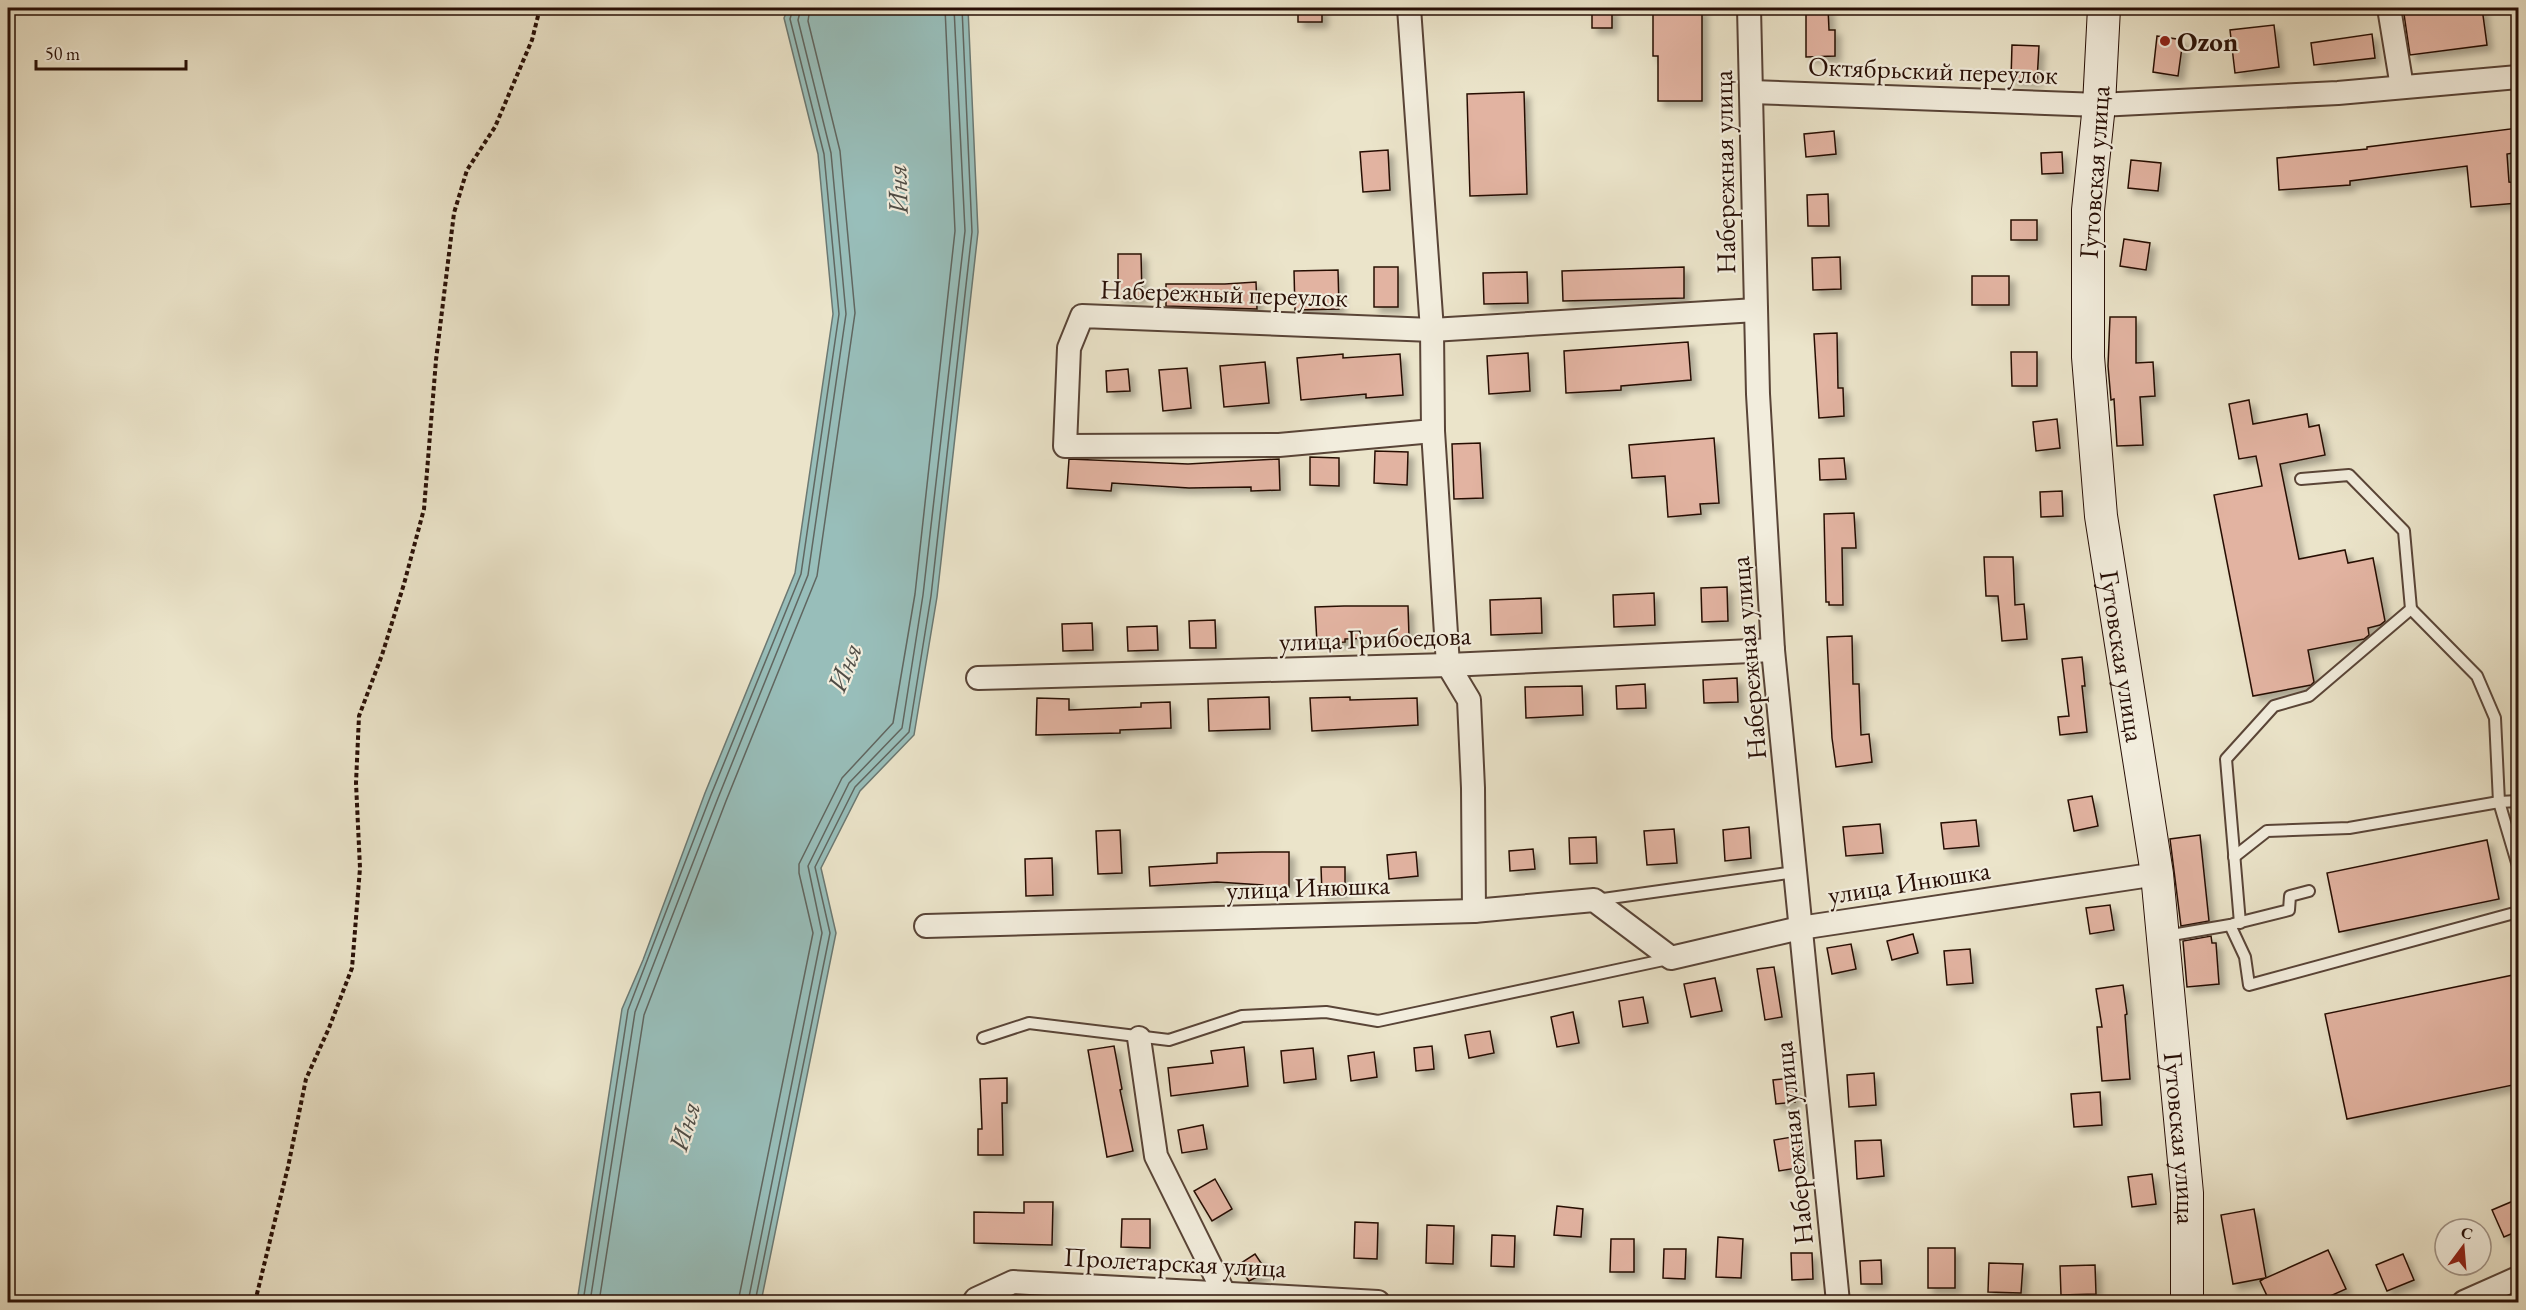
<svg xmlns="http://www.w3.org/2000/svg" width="2526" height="1310" font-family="'EB Garamond',serif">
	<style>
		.water { fill: #98beba; stroke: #6b7872; stroke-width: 1.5 }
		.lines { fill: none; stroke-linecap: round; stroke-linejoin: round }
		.shore { stroke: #606660; stroke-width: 1.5 }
		.building { fill: #e2b3a1; stroke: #280f06; stroke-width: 1.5; filter: url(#shadow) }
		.lane-casing { stroke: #594437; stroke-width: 14 }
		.street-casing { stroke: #594437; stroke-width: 26 }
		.secondary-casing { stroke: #280f06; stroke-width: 34 }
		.path { stroke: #280f06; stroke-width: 4; stroke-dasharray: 4.5 3; stroke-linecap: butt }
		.lane { stroke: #f2eddd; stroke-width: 10 }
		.street { stroke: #f2eddd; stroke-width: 22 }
		.secondary { stroke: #f2eddd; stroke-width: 32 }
		.poi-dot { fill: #8f2418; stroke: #f2eddd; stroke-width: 2 }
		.labels { text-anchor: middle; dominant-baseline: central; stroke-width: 4.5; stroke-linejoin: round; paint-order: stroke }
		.poi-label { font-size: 27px; font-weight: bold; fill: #280f06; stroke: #f2eddd; text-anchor: start }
		.street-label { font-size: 27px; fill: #280f06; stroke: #f2eddd }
		.water-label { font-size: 28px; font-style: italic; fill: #4f4c45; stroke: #f2eddd }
	</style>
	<defs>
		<filter id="shadow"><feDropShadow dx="5.5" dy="5.5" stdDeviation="3" flood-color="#0004"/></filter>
	</defs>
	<rect width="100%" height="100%" fill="#ebe4ca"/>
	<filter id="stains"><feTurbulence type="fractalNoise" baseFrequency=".00333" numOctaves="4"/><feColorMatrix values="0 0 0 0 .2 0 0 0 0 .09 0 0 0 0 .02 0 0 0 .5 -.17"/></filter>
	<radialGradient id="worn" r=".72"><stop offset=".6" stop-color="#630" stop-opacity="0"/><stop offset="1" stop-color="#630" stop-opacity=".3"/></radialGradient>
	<path class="water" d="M 788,8 L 968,8 L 978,232 L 937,597 L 914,735 L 860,791 L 821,868 L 836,933 L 761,1302 L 577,1302 L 622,1009 L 643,960 L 705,793 L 795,573 L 833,314 L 818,154 L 784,18 Z"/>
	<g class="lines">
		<g class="shore">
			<path d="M 583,1302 L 628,1010 L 711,795 L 801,574 L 839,314 L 824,154 L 790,19 L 793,8"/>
			<path d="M 590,1302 L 635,1012 L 718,798 L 808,575 L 846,314 L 831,153 L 798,20 L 801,8"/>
			<path d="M 599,1302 L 644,1015 L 726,801 L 817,576 L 855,313 L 840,151 L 808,21 L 810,8"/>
			<path d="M 738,1302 L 813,933 L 799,873 L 799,864 L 842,778 L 893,723 L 915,594 L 955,231 L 945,8"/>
			<path d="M 748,1302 L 822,933 L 808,866 L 849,783 L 902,728 L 923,595 L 965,231 L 954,8"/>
			<path d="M 755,1302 L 830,933 L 815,867 L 855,787 L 909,732 L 931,596 L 972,232 L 962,8"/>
		</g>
	</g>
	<g class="building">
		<rect x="1298" y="8" width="24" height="14"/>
		<rect x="1592" y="8" width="20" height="20"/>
		<path d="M 1653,8 L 1702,8 L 1702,101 L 1658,101 L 1658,56 L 1653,56 Z"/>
		<path d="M 1806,8 L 1828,8 L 1829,30 L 1835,30 L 1835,56 L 1806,57 Z"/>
		<path d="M 2449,8 L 2482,8 L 2487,45 L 2410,55 L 2404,14 Z"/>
		<path d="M 2274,25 L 2279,67 L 2235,73 L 2230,30 Z"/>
		<path d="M 2372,34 L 2375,58 L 2314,65 L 2311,43 Z"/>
		<path d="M 2157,36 L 2183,40 L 2178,76 L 2153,72 Z"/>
		<path d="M 2012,45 L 2039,46 L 2037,81 L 2011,80 Z"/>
		<path d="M 1524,92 L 1527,194 L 1470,196 L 1467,94 Z"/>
		<path d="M 2518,128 L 2518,152 L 2507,154 L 2509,182 L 2518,183 L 2518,203 L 2471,207 L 2467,166 L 2350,181 L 2350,185 L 2279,190 L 2277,158 L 2367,149 L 2367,147 Z"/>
		<path d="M 1834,131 L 1836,154 L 1806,157 L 1804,134 Z"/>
		<path d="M 1388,150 L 1390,190 L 1363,192 L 1360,152 Z"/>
		<path d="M 2062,152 L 2063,173 L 2042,174 L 2041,153 Z"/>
		<path d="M 2131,160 L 2161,163 L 2158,191 L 2128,188 Z"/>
		<path d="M 1828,194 L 1829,226 L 1808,226 L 1807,195 Z"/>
		<rect x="2011" y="220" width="26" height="20"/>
		<path d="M 2124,239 L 2150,243 L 2146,270 L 2120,266 Z"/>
		<path d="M 1118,254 L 1141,254 L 1142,297 L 1118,298 Z"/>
		<path d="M 1840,257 L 1841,289 L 1813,290 L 1812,258 Z"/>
		<rect x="1374" y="267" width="24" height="40"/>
		<path d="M 1684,267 L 1684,298 L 1563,301 L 1562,271 Z"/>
		<path d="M 1338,270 L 1339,309 L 1295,310 L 1294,271 Z"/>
		<path d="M 1527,272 L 1528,303 L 1484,304 L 1483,273 Z"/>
		<rect x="1972" y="276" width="37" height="29"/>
		<path d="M 1256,282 L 1257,309 L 1166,306 L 1166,284 L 1225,284 Z"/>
		<path d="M 2110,317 L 2136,317 L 2136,363 L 2153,362 L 2155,396 L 2140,397 L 2143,445 L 2117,446 L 2114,399 L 2111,400 L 2108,366 Z"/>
		<path d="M 1837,333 L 1838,388 L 1843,388 L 1844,416 L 1819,418 L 1814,334 Z"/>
		<path d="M 1688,342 L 1691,380 L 1621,386 L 1621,390 L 1566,393 L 1564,351 Z"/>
		<path d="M 2011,352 L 2037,352 L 2037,386 L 2012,386 Z"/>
		<path d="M 1528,353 L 1530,391 L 1489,394 L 1487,356 Z"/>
		<path d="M 1343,354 L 1343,358 L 1400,354 L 1403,395 L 1366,398 L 1366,394 L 1301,400 L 1297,358 Z"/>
		<path d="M 1265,362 L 1269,403 L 1224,407 L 1220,366 Z"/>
		<path d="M 1187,368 L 1191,408 L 1163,411 L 1159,370 Z"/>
		<path d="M 1128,369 L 1130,391 L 1107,392 L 1106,371 Z"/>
		<path d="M 2249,400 L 2253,424 L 2307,414 L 2309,427 L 2319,425 L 2325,455 L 2280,464 L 2299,559 L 2345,550 L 2348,563 L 2373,558 L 2385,621 L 2380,625 L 2368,628 L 2369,635 L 2364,639 L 2308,650 L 2314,682 L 2311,685 L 2253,696 L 2214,495 L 2262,486 L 2256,456 L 2239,459 L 2229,404 Z"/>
		<path d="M 2057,419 L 2060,448 L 2036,451 L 2033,422 Z"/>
		<path d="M 1714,438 L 1719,503 L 1700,504 L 1701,514 L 1668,517 L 1665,476 L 1632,478 L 1629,445 Z"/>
		<path d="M 1480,443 L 1483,498 L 1454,499 L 1452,444 Z"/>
		<path d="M 1375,451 L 1408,452 L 1407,485 L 1374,483 Z"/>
		<path d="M 1310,457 L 1339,458 L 1339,486 L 1310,485 Z"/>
		<path d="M 1844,458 L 1846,479 L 1820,480 L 1819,459 Z"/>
		<path d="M 1069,459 L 1188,464 L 1279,459 L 1280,490 L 1251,491 L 1251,487 L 1189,488 L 1112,483 L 1111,491 L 1067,488 Z"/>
		<path d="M 2062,491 L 2063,516 L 2041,517 L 2040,492 Z"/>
		<path d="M 1854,513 L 1856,548 L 1842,548 L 1843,605 L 1829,605 L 1829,602 L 1826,602 L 1824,514 Z"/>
		<path d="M 1984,557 L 2013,557 L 2015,605 L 2024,604 L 2027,639 L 2002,641 L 1998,596 L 1986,596 Z"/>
		<path d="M 1727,587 L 1728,621 L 1702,622 L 1701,588 Z"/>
		<path d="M 1654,593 L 1655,625 L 1614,627 L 1613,595 Z"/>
		<path d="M 1541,598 L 1542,633 L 1491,635 L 1490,600 Z"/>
		<path d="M 1344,606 L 1408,606 L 1409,637 L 1345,639 L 1345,642 L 1317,643 L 1315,607 Z"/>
		<path d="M 1215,620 L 1216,648 L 1190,648 L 1189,621 Z"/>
		<path d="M 1092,623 L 1093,650 L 1063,651 L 1062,624 Z"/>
		<path d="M 1157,626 L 1158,650 L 1128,651 L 1127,627 Z"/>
		<path d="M 1852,636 L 1853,684 L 1859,684 L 1861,735 L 1869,734 L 1872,762 L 1836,767 L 1832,738 L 1827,637 Z"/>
		<path d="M 2082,657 L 2085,686 L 2082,686 L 2087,732 L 2060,735 L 2058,717 L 2069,716 L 2062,659 Z"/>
		<path d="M 1737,678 L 1738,702 L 1704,703 L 1703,680 Z"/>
		<path d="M 1645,684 L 1646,708 L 1617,709 L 1616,686 Z"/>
		<path d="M 1582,686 L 1583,715 L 1526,718 L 1525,687 Z"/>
		<path d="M 1269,697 L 1270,729 L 1209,731 L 1208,699 Z"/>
		<path d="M 1350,697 L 1350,700 L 1417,698 L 1418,725 L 1312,731 L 1310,698 Z"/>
		<path d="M 1037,698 L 1069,699 L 1069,710 L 1141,707 L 1141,703 L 1170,702 L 1171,728 L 1120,730 L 1120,733 L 1036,735 Z"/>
		<path d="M 2092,796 L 2098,826 L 2074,831 L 2068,800 Z"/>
		<path d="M 1976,820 L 1979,846 L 1944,849 L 1941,823 Z"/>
		<path d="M 1880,824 L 1883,853 L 1846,856 L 1843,827 Z"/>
		<path d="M 1749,827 L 1751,858 L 1725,861 L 1723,830 Z"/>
		<path d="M 1674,829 L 1677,863 L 1647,865 L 1644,831 Z"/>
		<path d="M 1120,830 L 1122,873 L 1098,874 L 1096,831 Z"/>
		<path d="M 2200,835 L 2209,921 L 2181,926 L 2170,839 Z"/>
		<path d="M 1596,837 L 1597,863 L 1570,864 L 1569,838 Z"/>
		<path d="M 2487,840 L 2499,899 L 2339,932 L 2327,873 Z"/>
		<path d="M 1533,849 L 1535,869 L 1510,871 L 1509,851 Z"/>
		<path d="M 1262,852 L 1289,852 L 1289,887 L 1263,887 L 1263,885 L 1217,882 L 1150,886 L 1149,867 L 1217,863 L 1217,853 Z"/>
		<path d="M 1416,852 L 1418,876 L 1389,879 L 1387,855 Z"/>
		<path d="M 1052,858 L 1053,895 L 1026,896 L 1025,859 Z"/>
		<path d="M 1321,867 L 1345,867 L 1345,893 L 1322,893 Z"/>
		<path d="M 2110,905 L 2114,930 L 2090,934 L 2086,908 Z"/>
		<path d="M 1913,934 L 1918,953 L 1892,960 L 1887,941 Z"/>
		<path d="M 2211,936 L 2212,943 L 2216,943 L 2219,984 L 2187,987 L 2183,941 Z"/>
		<path d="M 1851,944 L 1856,969 L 1832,974 L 1827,948 Z"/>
		<path d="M 1970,949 L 1973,983 L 1947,985 L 1944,951 Z"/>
		<path d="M 1774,967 L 1782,1017 L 1765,1020 L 1757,969 Z"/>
		<path d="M 2518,974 L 2518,1084 L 2347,1119 L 2325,1014 Z"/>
		<path d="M 1715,978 L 1722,1011 L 1691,1017 L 1684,984 Z"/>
		<path d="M 2123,985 L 2127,1014 L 2125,1015 L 2130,1079 L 2102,1081 L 2097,1027 L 2102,1027 L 2096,989 Z"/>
		<path d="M 1643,997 L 1648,1023 L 1623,1027 L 1619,1001 Z"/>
		<path d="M 1573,1012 L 1579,1043 L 1557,1047 L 1551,1017 Z"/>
		<path d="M 1490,1031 L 1494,1053 L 1469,1058 L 1465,1035 Z"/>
		<path d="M 1114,1046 L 1122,1089 L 1120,1090 L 1133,1151 L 1107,1157 L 1088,1050 Z"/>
		<path d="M 1432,1046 L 1434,1069 L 1416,1071 L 1414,1048 Z"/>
		<path d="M 1244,1047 L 1248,1086 L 1171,1096 L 1168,1068 L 1213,1063 L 1211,1051 Z"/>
		<path d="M 1313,1048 L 1316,1079 L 1284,1083 L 1281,1051 Z"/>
		<path d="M 1374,1052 L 1377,1077 L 1351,1081 L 1348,1056 Z"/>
		<path d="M 1874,1073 L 1876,1105 L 1849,1107 L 1847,1075 Z"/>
		<path d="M 1007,1078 L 1007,1103 L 1002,1103 L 1003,1155 L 978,1155 L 978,1129 L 982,1129 L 980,1079 Z"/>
		<path d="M 1792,1078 L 1795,1102 L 1776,1104 L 1773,1080 Z"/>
		<path d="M 2100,1092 L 2102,1125 L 2074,1127 L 2071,1094 Z"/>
		<path d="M 1203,1125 L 1207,1149 L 1182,1153 L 1178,1130 Z"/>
		<path d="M 1798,1136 L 1803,1167 L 1779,1171 L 1774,1140 Z"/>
		<path d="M 1881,1140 L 1884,1176 L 1857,1179 L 1855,1141 Z"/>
		<path d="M 2152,1174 L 2156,1204 L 2132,1207 L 2128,1177 Z"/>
		<path d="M 1215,1179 L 1232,1209 L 1212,1221 L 1194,1191 Z"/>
		<path d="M 2518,1199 L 2518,1231 L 2504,1237 L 2492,1210 Z"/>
		<path d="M 1024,1202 L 1053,1202 L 1052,1245 L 974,1243 L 974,1212 L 1024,1213 Z"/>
		<path d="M 1557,1206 L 1583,1209 L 1581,1237 L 1554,1235 Z"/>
		<path d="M 2254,1209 L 2266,1278 L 2328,1250 L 2346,1289 L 2317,1302 L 2270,1302 L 2260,1281 L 2265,1278 L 2233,1284 L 2221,1215 Z"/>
		<path d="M 1122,1219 L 1150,1219 L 1150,1248 L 1121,1247 Z"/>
		<path d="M 1355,1222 L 1378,1223 L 1377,1259 L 1354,1258 Z"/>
		<path d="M 1427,1225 L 1454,1226 L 1453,1264 L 1426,1263 Z"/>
		<path d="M 1492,1235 L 1515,1236 L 1514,1267 L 1491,1266 Z"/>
		<path d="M 1718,1237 L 1743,1239 L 1741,1278 L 1716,1277 Z"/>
		<path d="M 1611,1239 L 1634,1239 L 1634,1272 L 1610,1272 Z"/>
		<rect x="1928" y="1248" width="27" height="40"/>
		<path d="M 1664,1249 L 1686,1249 L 1685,1279 L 1663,1278 Z"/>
		<path d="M 1791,1253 L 1812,1253 L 1813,1279 L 1792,1280 Z"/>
		<path d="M 1255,1254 L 1267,1272 L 1249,1281 L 1238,1265 Z"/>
		<path d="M 2403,1254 L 2414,1280 L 2387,1291 L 2376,1265 Z"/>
		<path d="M 1881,1260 L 1882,1284 L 1861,1284 L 1860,1261 Z"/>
		<path d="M 1989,1263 L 2023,1264 L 2021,1293 L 1988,1292 Z"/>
		<path d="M 2095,1265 L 2096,1294 L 2061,1295 L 2060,1266 Z"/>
	</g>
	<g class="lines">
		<defs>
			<g id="lane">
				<path d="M 2411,609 L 2477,676 L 2495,718 L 2499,802 L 2518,866"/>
				<path d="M 2234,857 L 2267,831 L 2349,828 L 2499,802 L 2518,801"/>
				<path d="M 1596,900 L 1795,872"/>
				<path d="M 2240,923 L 2226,759 L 2274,706 L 2309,696 L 2411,609 L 2404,531 L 2349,475 L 2301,479"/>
				<path d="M 2233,924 L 2289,910 L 2290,896 L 2309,891"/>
				<path d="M 2166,936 L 2230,925 L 2245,957 L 2249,985 L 2518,912"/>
				<path d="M 983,1038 L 1029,1023 L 1169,1040 L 1242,1016 L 1326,1012 L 1378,1021 L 1668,959"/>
			</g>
			<g id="street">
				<path d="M 1409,8 L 1432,330 L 1433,431 L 1448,665 L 1469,700 L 1473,788 L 1474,911"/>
				<path d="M 1749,8 L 1758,394 L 1773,650 L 1838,1302"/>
				<path d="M 2389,8 L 2402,87"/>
				<path d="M 1751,92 L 2099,105 L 2338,93 L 2518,77"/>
				<path d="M 1433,431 L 1279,445 L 1065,446 L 1069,348 L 1082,316 L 1432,330 L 1756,310"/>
				<path d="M 978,678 L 1448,665 L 1773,650"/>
				<path d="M 926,926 L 1474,911 L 1594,900 L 1671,958 L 1800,928 L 2157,874"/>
				<path d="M 1139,1038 L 1156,1156 L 1224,1293 L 1231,1302"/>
				<path d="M 974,1302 L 976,1299 L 1013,1282 L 1378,1302"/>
				<path d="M 2464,1302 L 2518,1278"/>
			</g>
			<g id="secondary">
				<path id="s1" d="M 2104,8 L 2099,105 L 2088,210 L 2088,357 L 2101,516 L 2157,874 L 2187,1193 L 2187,1302"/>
			</g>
		</defs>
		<use href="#lane" class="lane-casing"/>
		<use href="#street" class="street-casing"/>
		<use href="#secondary" class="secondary-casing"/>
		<path class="path" d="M 255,1302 L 288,1167 L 306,1079 L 329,1028 L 352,968 L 360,868 L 356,783 L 359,716 L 382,655 L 404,584 L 424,509 L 436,360 L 454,213 L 467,170 L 495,127 L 532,40 L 540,8"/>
		<use href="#lane" class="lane"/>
		<use href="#street" class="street"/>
		<use href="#secondary" class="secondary"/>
	</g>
	<circle class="poi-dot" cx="2165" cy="41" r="6"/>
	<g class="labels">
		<g class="poi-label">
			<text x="2177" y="41">Ozon</text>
		</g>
		<g class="street-label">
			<text transform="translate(1933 70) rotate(2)">Октябрьский переулок</text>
			<text transform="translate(1724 172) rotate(-91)">Набережная улица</text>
			<text transform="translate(2094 172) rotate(-86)">Гутовская улица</text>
			<text transform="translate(1224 293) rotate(2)">Набережный переулок</text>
			<text transform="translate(1375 638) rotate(-2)">улица Грибоедова</text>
			<text stroke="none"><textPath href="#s1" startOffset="651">Гутовская улица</textPath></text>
			<text transform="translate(1748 658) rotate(-95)">Набережная улица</text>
			<text transform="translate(1909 882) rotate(-9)">улица Инюшка</text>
			<text transform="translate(1308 887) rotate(-2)">улица Инюшка</text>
			<text stroke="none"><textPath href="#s1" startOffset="1137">Гутовская улица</textPath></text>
			<text transform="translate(1793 1143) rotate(-96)">Набережная улица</text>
			<text transform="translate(1175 1262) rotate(3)">Пролетарская улица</text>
		</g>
		<g class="water-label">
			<text transform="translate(897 189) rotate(-92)">Иня</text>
			<text transform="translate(844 667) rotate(-68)">Иня</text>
			<text transform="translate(684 1126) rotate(-73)">Иня</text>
		</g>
	</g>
	<rect width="2526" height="1310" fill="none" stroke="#ebe4ca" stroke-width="30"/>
	<rect x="9" y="9" width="2508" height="1292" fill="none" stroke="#280f06" stroke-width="3"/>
	<rect x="15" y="15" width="2496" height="1280" fill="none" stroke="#280f06" stroke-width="1.5"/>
	<g transform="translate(2463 1247) rotate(16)"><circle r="28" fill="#f2eddd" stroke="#a19487" stroke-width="1.5"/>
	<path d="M0-4.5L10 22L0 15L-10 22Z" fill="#8f2418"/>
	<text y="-9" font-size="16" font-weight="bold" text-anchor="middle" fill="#280f06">С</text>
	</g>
	<path d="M36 60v9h150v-9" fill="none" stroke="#280f06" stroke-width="3"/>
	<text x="45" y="60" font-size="18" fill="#280f06" stroke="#f2eddd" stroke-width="4.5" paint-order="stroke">50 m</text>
	<rect width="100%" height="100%" filter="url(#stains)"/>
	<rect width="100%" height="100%" fill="url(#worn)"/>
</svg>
